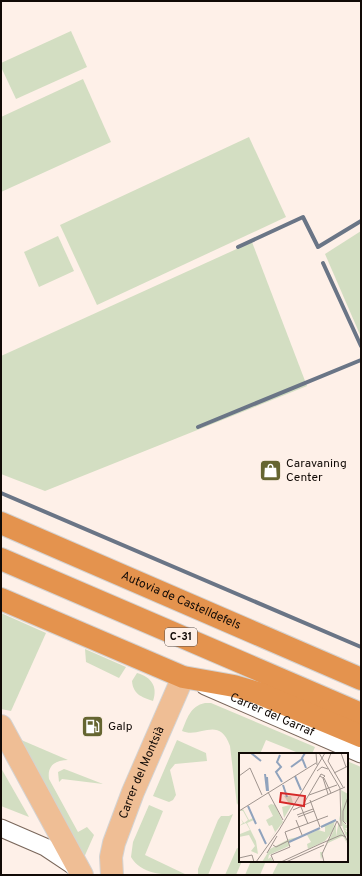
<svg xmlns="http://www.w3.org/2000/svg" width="362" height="876" font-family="Overpass,sans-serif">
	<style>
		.green { fill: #d3dec2 }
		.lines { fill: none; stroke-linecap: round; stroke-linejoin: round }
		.stream { stroke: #6a7586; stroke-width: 4 }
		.minor-casing { stroke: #7a675b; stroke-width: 19 }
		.major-casing { stroke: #d4d3d2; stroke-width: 24 }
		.highway-casing { stroke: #d4d3d2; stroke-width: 24 }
		.minor { stroke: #fff; stroke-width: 17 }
		.major { stroke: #efbe95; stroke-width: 22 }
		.highway { stroke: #e4934e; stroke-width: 22 }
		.labels { text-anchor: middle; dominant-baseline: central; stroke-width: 4; stroke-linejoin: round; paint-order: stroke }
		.shield { fill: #fef0e8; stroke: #584f4a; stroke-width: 1 }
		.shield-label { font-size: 11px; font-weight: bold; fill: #110a06 }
		.poi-label { font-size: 12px; fill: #110a06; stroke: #fef0e8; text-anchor: start }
		.street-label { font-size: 12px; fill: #110a06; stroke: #fef0e8 }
		.inset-river { fill: none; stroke: #90a3bd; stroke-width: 2 }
		.inset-road { fill: none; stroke: #9f948e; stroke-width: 1 }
		.view { fill: #d62828; fill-opacity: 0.15; stroke: #d62828; stroke-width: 2 }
		.inset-edge { fill: none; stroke: #110a06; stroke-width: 2 }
	</style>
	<rect width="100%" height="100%" fill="#fef0e8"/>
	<g class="green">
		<path d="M 71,31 L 87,67 L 16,99 L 1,67 L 1,63 Z"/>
		<path d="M 83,79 L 111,142 L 1,192 L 1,117 Z"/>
		<path d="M 249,137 L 286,217 L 97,305 L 60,225 Z"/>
		<path d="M 361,231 L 361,337 L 325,254 Z"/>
		<path d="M 58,236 L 74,271 L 39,287 L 24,252 Z"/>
		<path d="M 252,242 L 307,386 L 45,491 L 1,474 L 1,356 Z"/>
		<path d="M 1,613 L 46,633 L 11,711 L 1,709 Z"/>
		<path d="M 85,649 L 126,667 L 119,678 L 86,662 Z"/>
		<path d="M 137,673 C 151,677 158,686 153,701 C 141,697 133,694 132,681 Z"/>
		<path d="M 205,703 L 211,703 L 315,747 L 312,754 L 301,754 L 266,740 L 260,754 L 240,754 L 240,799 L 237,805 L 230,746 C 219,715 200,739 182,731 C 187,719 190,706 205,703 Z"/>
		<path d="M 19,739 L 68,760 C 56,760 47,765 49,779 L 78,832 L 87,827 L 94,835 L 82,862 Z"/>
		<path d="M 177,740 L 206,753 L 207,761 L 175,764 L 170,770 L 176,795 L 173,800 L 169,802 L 153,796 Z"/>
		<path d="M 347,761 L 361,767 L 361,875 L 272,875 L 279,861 L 347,861 Z"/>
		<path d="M 1,768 L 29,817 L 1,806 Z"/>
		<path d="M 64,769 L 67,770 L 103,784 L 62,779 L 59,782 L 58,772 Z"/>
		<path d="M 149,805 L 163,811 L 145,855 L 187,875 C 168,875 142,876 131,857 L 133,842 Z"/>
		<path d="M 233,814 L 208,875 L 198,875 L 198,869 L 218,820 L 221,816 L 229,816 Z"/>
		<path d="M 237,848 L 240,849 L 240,861 L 242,861 L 236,875 L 225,875 Z"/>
		<path d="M 251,861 L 266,861 L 260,875 L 245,875 Z"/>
	</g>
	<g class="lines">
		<g class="stream">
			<path d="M 238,247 L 303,217 L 318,247 L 361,221"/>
			<path d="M 323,263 L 361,346"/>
			<path d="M 198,427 L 361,360"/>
			<path d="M 1,493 L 361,647"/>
		</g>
		<defs>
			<g id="minor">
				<path id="s1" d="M 205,686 L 361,754"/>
				<path d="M 1,828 L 45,847 L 78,869"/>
			</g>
			<g id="major">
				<path d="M 1,726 L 82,875"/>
				<path id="s2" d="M 112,875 L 111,857 L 114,843 L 133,792 L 183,677"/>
			</g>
			<g id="highway">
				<path id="s3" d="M 1,523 L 361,679"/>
				<path d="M 1,559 L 361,714"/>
				<path d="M 1,599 L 183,677 L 234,686 L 258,693 L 361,736"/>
			</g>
		</defs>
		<use href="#minor" class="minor-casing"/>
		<use href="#major" class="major-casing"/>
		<use href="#highway" class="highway-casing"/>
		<use href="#minor" class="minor"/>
		<use href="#major" class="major"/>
		<use href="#highway" class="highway"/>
	</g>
	<defs>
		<symbol id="shop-square" viewBox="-11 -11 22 22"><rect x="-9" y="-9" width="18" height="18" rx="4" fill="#656531" stroke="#fef0e8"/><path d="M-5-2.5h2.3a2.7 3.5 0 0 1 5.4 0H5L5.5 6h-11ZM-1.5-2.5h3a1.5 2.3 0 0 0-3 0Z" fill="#fff"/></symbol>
		<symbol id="fuel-square" viewBox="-11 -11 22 22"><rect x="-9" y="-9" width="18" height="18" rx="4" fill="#656531" stroke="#fef0e8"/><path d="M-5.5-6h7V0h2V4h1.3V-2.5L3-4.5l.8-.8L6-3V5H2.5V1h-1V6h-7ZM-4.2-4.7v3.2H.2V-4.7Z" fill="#fff"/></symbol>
	</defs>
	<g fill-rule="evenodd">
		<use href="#shop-square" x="258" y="458" width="25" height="25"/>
		<use href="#fuel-square" x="80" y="714" width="25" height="25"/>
	</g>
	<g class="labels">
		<rect class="shield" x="165" y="628" width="32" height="18" rx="3"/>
		<g class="shield-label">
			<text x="181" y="637">C-31</text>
		</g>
		<g class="poi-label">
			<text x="286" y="464">Caravaning<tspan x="286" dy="14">Center</tspan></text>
			<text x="108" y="727">Galp</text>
		</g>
		<g class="street-label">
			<text stroke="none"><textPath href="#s3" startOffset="196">Autovia de Castelldefels</textPath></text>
			<text stroke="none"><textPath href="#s1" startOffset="73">Carrer del Garraf</textPath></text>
			<text stroke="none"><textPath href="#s2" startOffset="108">Carrer del Montsià</textPath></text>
		</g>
	</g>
	<g transform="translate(239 753)">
		<rect width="109" height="109" fill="#fef0e8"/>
		<path d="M 102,37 L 109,41 L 109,70 L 104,69 L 107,72 L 109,71 L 109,75 L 106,75 L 109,78 L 105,77 L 109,80 L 107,84 L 101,66 L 100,69 L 109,92 L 104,83 L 89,90 L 83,101 L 85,107 L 83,103 L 82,107 L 81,99 L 84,99 L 95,77 L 86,88 L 69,96 L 68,91 L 72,89 L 68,82 L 79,77 L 86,79 L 86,74 L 82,74 L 96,67 L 94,77 L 97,71 L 97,83 L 103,52 ZM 45,43 L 52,43 L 54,50 L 45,65 L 43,54 L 51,52 ZM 32,51 L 36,52 L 44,69 L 28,90 L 36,79 L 33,72 L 30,73 L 27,67 L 34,63 L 29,53 ZM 4,56 L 10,67 L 14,65 L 11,59 L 15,67 L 8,70 L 17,88 L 19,101 L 12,98 L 16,93 L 10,82 L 0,84 L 1,81 L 11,77 L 7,70 L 0,73 L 4,70 L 2,66 L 5,70 L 9,67 L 4,58 L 1,58 ZM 64,83 L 50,89 L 50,93 L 30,102 L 29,106 L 32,104 L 34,109 L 23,109 L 31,96 L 50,86 Z" fill="#d3dec2"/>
		<path class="inset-river" d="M 12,0 L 22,8M 66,0 L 63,5 L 67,15M 41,2 L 38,9 L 42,14 L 37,19 L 43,29M 52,14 L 63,6M 26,21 L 28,38M 56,23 L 62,37M 28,24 L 29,38M 44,32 L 48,44M 9,53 L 17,71M 82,74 L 97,67M 20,76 L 27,91M 50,89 L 81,75"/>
		<path class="inset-road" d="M 77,0 L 78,12M 80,0 L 101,35 L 102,73M 92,0 L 89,8 L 104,34M 102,0 L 107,14M 78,18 L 83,14 L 89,16M 95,20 L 109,13M 0,23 L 11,15 L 23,42M 84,25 L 89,41M 85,25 L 92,40M 29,39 L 44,67M 70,42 L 98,32M 71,47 L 81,74M 65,50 L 82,21 L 86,23 L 84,25 L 81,23M 62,54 L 69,71M 54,57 L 106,34M 0,58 L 77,10M 58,62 L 74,56M 59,64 L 75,58M 57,67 L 63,82M 107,71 L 104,68 L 104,58 L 109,44M 81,91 L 102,82 L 107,84M 34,92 L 37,94 L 49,88M 28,100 L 38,83M 0,105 L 13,102 L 15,109M 17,109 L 40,77 L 86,0M 35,109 L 32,102 L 51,94 L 46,79 L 89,63M 42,109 L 81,91M 47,109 L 85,92M 85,109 L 83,101 L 98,68 L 109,89"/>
		<path class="view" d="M 42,40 L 66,43 L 65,53 L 41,49 Z"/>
		<rect width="109" height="109" class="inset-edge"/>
	</g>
	<rect width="362" height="876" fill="none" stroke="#110a06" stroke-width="4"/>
</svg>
